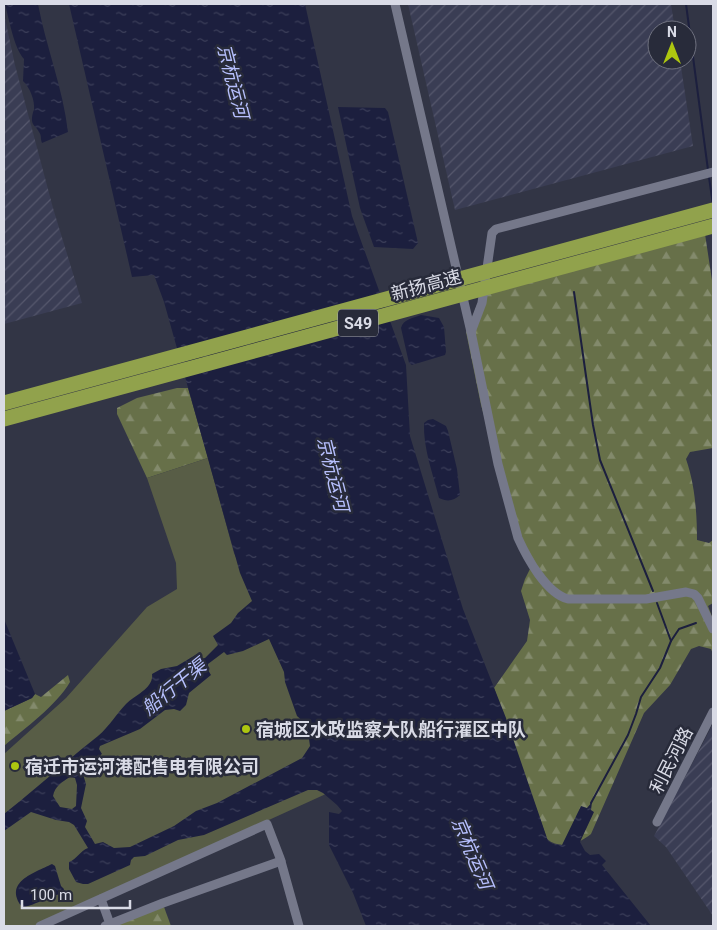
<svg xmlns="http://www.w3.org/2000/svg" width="717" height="930" font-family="Roboto,'Noto Sans SC',sans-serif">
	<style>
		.industrial { fill: url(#industrial-furrows) }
		.forest { fill: url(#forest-firs) }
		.green { fill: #585d46 }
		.water { fill: url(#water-ripples); fill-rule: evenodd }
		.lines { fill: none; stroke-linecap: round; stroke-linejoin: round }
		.stream { stroke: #1c1f3e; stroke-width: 2 }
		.minor { stroke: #75788a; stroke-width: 9 }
		.motorway { stroke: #91a24c; stroke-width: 15 }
		.poi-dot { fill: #adc610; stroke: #282b3a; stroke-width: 2 }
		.labels { text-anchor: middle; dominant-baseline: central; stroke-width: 5; stroke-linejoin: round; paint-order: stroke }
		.shield { fill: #282b3a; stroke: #a4a6b2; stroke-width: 1 }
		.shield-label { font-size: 16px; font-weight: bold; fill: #d9dbe6 }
		.street-label { font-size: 18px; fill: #d9dbe6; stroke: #282b3a }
		.poi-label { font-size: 18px; font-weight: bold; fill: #d9dbe6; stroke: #282b3a; text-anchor: start }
		.water-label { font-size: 19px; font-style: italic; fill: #b6bffd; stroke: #282b3a }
	</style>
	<defs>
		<pattern id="industrial-furrows" width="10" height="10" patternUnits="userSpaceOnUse" patternTransform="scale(1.25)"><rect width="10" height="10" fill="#3a3d54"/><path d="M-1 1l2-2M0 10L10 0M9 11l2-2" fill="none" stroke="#56586d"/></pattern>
		<pattern id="forest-firs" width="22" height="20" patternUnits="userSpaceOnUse" patternTransform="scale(1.25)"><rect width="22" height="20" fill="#677049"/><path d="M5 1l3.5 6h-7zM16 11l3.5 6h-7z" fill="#838a6c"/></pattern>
		<pattern id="water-ripples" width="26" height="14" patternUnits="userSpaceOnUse" patternTransform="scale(1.25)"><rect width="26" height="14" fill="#1c1f3e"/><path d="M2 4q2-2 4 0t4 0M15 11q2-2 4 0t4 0" fill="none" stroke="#3c3f5a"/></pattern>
	</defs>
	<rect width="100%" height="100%" fill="#323545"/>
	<g class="industrial">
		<path d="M 408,4 L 671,4 L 675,30 L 657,30 L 657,60 L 680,60 L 693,146 L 455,210 Z"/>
		<path d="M 4,14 L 15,65 L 53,208 L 82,303 L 4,324 Z"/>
		<path d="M 713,724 L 713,916 L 666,847 L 654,836 Z"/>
	</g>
	<g class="forest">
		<path d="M 705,234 L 713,287 L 713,448 L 690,452 L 686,459 C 695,485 697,513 697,540 L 709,543 L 713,540 L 713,603 L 708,606 L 713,619 L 713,654 L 711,649 L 699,646 L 691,649 L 670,685 L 644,713 L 591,834 C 579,844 560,850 547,839 L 494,688 L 527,641 L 530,620 L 521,591 L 525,579 L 533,563 L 519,537 L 481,405 L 466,332 L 480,298 L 489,294 Z"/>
		<path d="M 177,388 L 188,388 L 208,458 L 147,478 L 117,414 L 117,408 L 137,398 Z"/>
		<path d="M 68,675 L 70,682 C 56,706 25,728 4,746 L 4,711 L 32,698 L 35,694 L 41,697 Z"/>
		<path d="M 164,907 L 171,926 L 113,926 Z"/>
	</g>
	<path class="green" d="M 208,458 L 234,553 L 339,788 L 36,926 L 4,926 L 4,754 L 66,698 L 147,607 L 177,589 L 176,563 L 147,478 Z"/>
	<g class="water">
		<path d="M 5,4 L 38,4 C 46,47 63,88 68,132 L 42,143 C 40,138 42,136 39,132 C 36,126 31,125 32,118 C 32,117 33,111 34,110 C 35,100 30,88 23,81 L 24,59 C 14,48 9,19 5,4 Z"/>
		<path d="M 69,4 L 305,4 L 352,216 L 406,365 L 410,436 L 463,609 L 506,718 L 548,841 L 553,844 L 562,845 L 581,806 L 587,808 L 592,802 L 591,810 L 594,812 L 580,842 L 585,851 L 590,855 L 599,854 L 606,861 L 602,865 L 651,926 L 366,926 L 353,893 L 329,845 L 329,812 L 339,814 L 342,811 L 337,805 L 323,793 L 317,790 L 308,790 L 204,835 L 178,840 L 145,856 L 134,857 L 131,860 L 130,865 L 88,884 L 83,884 L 76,882 L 69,869 L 69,862 C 77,859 80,851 88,848 L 74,825 L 69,822 L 56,820 L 31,812 L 4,831 L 4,814 C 36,789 66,761 98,736 C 109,727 116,714 126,704 C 135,695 154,688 152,674 L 161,669 L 177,666 L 197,654 L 200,659 L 205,658 L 218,645 L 213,636 L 231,623 L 238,613 L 252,601 L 240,573 L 164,302 L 154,275 L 132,277 ZM 269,639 L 284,672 L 285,682 L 297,716 L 307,725 L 310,746 L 302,758 L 217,803 L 196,811 L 174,826 L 130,847 L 114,848 L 103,842 L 95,844 L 85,827 L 87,821 L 81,808 L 86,784 L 82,771 L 83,767 L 102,754 L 99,749 L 100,746 L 140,729 L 165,710 L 174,709 L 180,711 L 186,705 L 189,693 L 211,675 L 208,670 L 208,664 L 224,652 L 227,655 L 243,651 ZM 70,777 L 75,778 L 77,785 L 76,806 L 72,809 L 60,807 L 53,796 C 55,786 62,782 70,777 Z"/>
		<path d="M 338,107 L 385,108 L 388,112 L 418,243 L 413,249 L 374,247 L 360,208 Z"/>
		<path d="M 421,315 L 439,318 L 444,327 L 446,352 L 445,355 L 412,365 L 409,363 L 401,328 C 403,319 414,318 421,315 Z"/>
		<path d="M 433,419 L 446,426 L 448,431 L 457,469 L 460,495 C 454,501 447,502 439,498 C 433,474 423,448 424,423 L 428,420 Z"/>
		<path d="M 4,619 L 35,694 L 32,698 L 4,711 Z"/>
		<path d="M 52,864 L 55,866 L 61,886 L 64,889 L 63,893 C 51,896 28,908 22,907 C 3,882 34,873 52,864 Z"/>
	</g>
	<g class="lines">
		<g class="stream">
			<path d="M 686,4 L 708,170"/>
			<path d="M 709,177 L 713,205"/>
			<path d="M 574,292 L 593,425 L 600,460 L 653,591"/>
			<path d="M 657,603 L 671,641"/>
			<path d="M 591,803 L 628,735 L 636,714 L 641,697 L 660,668 L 671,641 L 679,629 L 696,623"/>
		</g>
		<g class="minor">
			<path d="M 395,4 L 471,332 L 498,464 L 518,538 C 527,558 546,593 568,599 L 646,599 L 686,592 L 694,594 L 698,598 L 713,629"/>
			<path d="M 471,332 L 482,303 L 492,233 L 496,229 L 713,172"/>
			<path d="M 657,822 L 713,712"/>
			<path d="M 101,899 L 110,924"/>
			<path d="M 40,926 L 267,824 L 280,858 L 299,926"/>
			<path d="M 105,926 L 163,903 L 281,861"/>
		</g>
		<g class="motorway">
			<path d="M 4,403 L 713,210"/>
			<path d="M 4,419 L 713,226"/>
		</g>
	</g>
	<g class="poi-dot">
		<circle cx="246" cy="729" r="5"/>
		<circle cx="15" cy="766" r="5"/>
	</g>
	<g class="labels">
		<rect class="shield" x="338" y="309.5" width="40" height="27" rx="4"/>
		<g class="shield-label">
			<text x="358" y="323">S49</text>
		</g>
		<g class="street-label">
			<text transform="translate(426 285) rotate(-15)">新扬高速</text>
			<text transform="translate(671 760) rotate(-63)">利民河路</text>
		</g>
		<g class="poi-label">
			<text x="256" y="729">宿城区水政监察大队船行灌区中队</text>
			<text x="25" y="766">宿迁市运河港配售电有限公司</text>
		</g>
		<g class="water-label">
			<text transform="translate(233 81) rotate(76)">京杭运河</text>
			<text transform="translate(333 474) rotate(76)">京杭运河</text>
			<text transform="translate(174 687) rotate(-39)">船行干渠</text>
			<text transform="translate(472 853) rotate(67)">京杭运河</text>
		</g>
	</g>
	<rect width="717" height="930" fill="none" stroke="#d9dbe6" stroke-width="10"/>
	<g transform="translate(672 45)"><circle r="24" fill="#282b3a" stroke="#6f717f"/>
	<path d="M0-4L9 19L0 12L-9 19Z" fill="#adc610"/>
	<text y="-8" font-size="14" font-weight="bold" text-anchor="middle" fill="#d9dbe6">N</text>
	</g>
	<path d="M22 900v8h108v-8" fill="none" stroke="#d9dbe6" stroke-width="2.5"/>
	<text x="30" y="900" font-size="15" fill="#d9dbe6" stroke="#282b3a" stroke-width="4" paint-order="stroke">100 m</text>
</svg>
